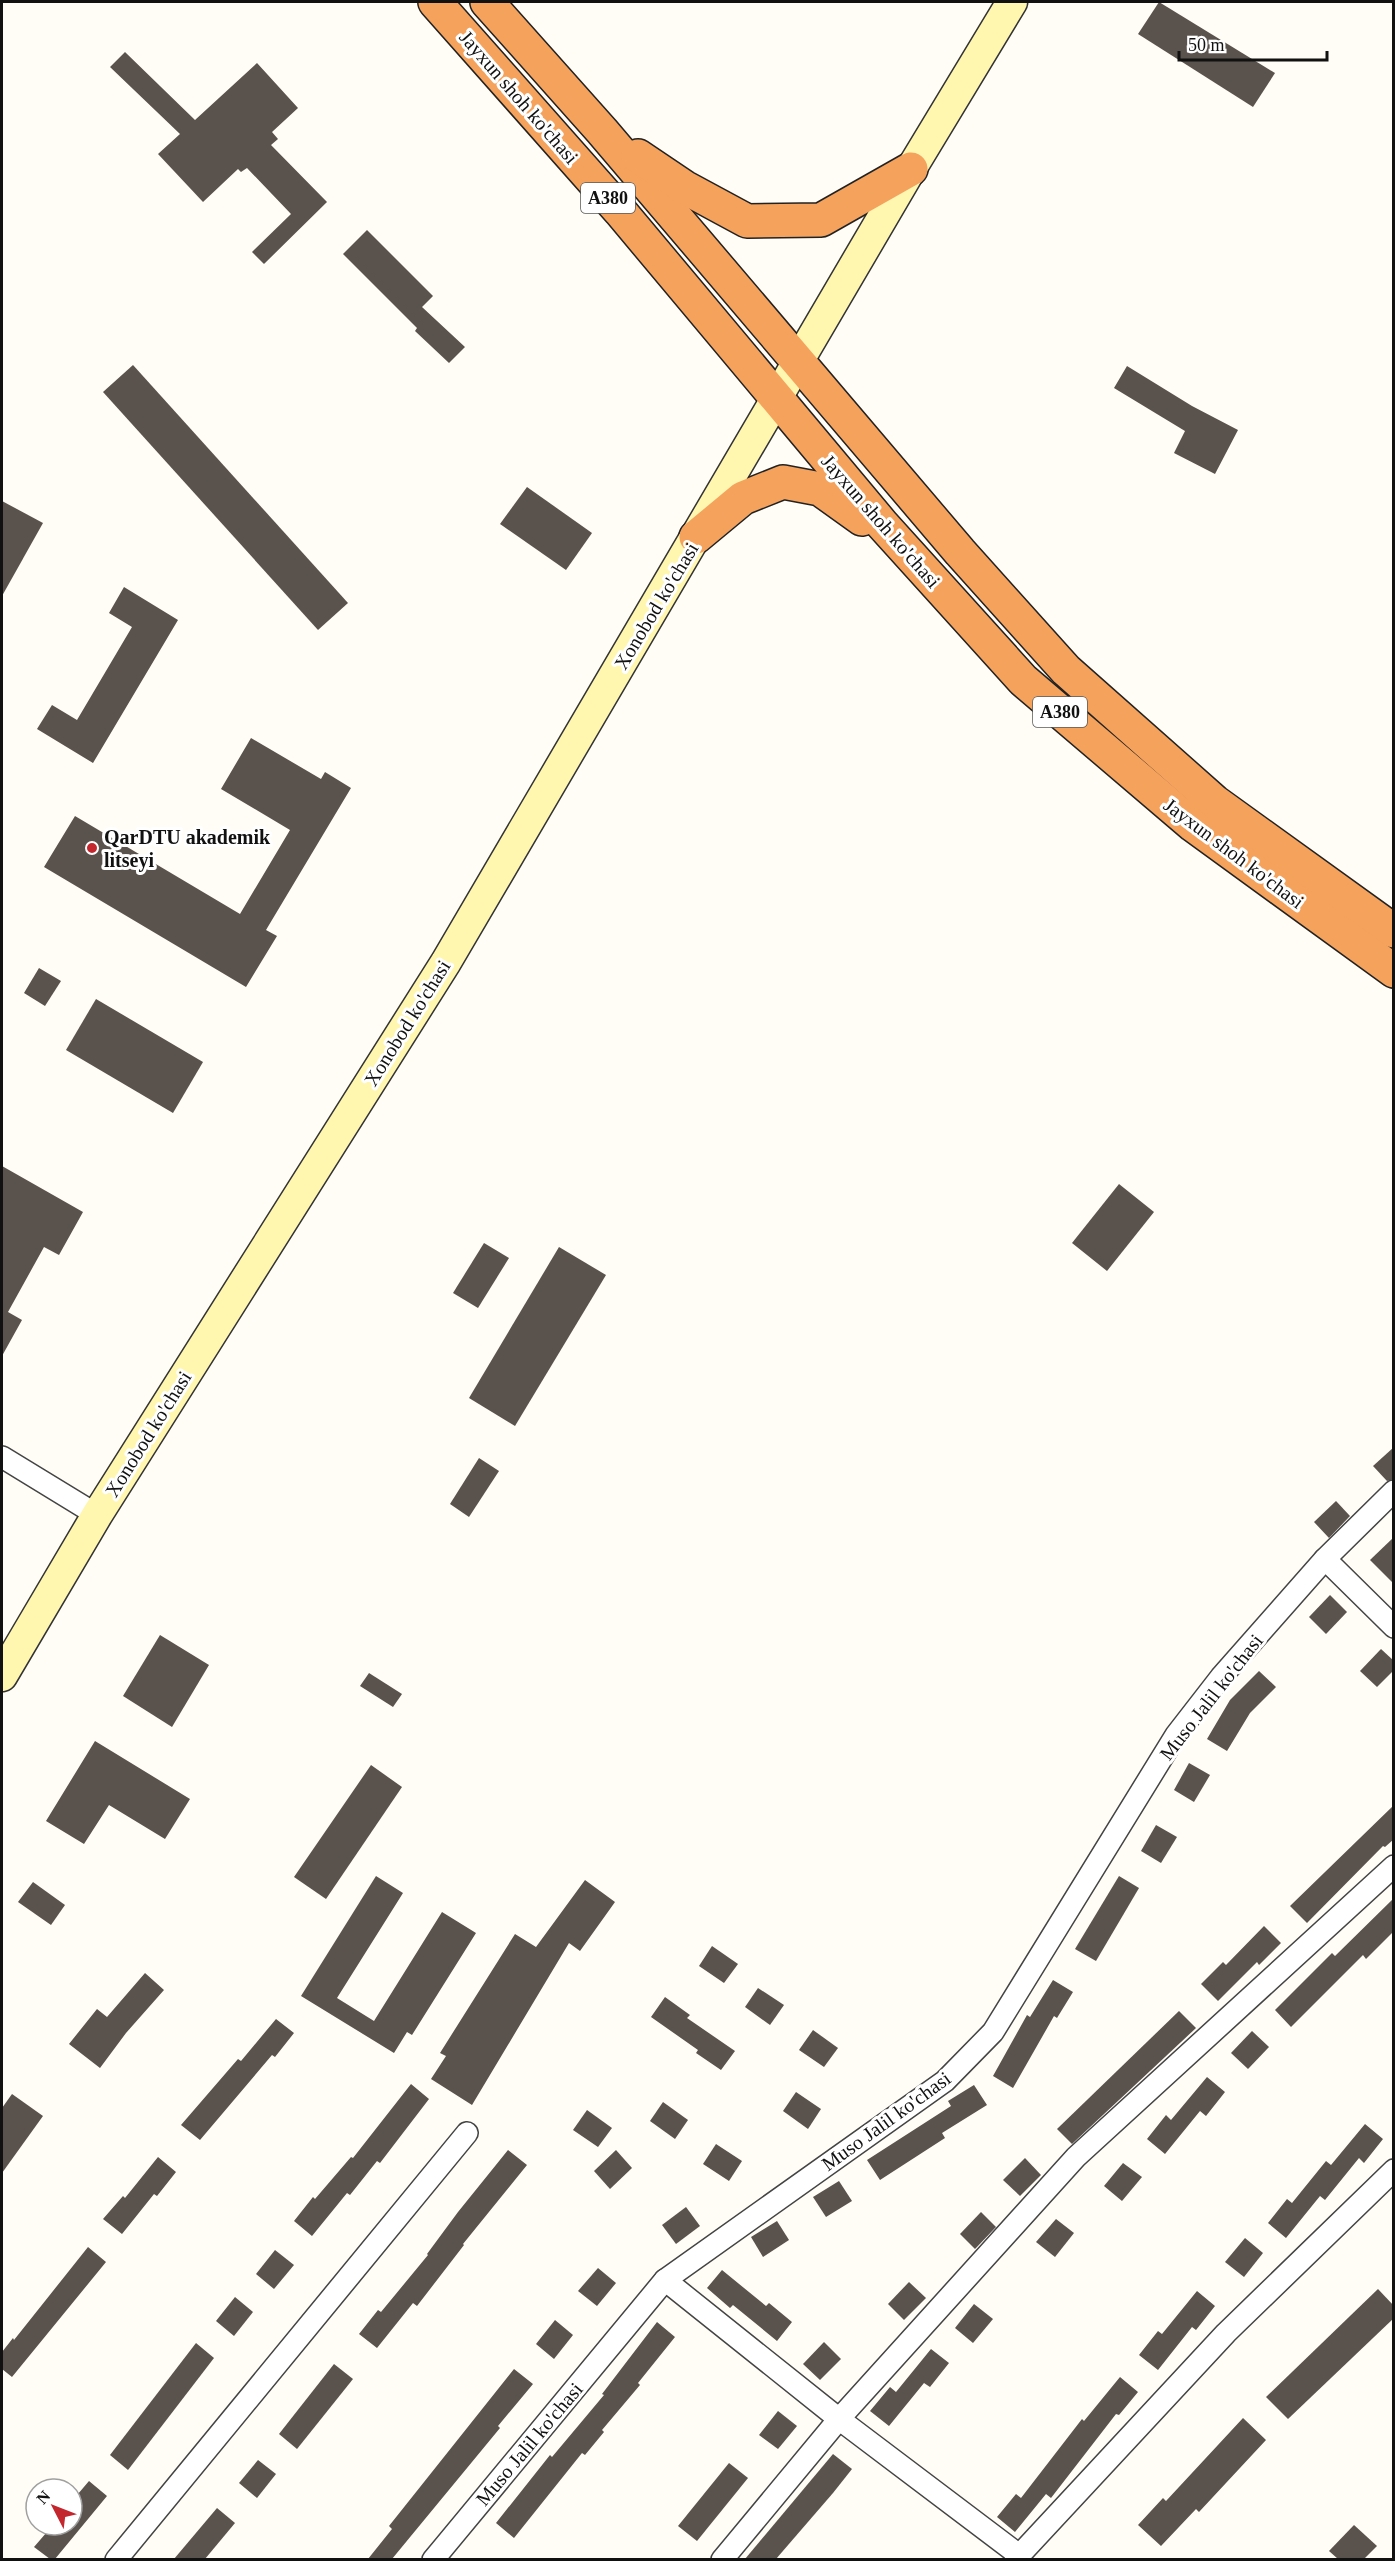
<svg xmlns="http://www.w3.org/2000/svg" width="1395" height="2561" font-family="'Times New Roman',serif">
	<style>
		.building { fill: #5a524d }
		.lines { fill: none; stroke-linecap: round; stroke-linejoin: round }
		.street-casing { stroke: #444; stroke-width: 24 }
		.secondary-casing { stroke: #333; stroke-width: 33 }
		.highway-casing { stroke: #222; stroke-width: 36 }
		.street { stroke: #fff; stroke-width: 21 }
		.secondary { stroke: #fff6b0; stroke-width: 30 }
		.highway { stroke: #f5a25d; stroke-width: 33 }
		.poi-dot { fill: #c4262e; stroke: #fff; stroke-width: 2 }
		.labels { text-anchor: middle; dominant-baseline: central; stroke-width: 6; stroke-linejoin: round; paint-order: stroke }
		.shield { fill: #fff; stroke: #585858; stroke-width: 1.5 }
		.shield-label { font-size: 18px; font-weight: bold; fill: #111 }
		.street-label { font-size: 20px; fill: #111; stroke: #fff }
		.poi-label { font-size: 20px; font-weight: bold; fill: #111; stroke: #fff; text-anchor: start }
	</style>
	<rect width="100%" height="100%" fill="#fffdf5"/>
	<g class="building">
		<path d="M 1159,2 L 1275,73 L 1253,107 L 1138,34 Z"/>
		<path d="M 125,52 L 195,120 L 257,63 L 298,108 L 272,132 L 278,139 L 271,145 L 327,202 L 264,264 L 252,252 L 291,214 L 247,168 L 241,172 L 238,169 L 203,202 L 158,154 L 180,134 L 110,67 Z"/>
		<path d="M 367,230 L 433,296 L 422,307 L 465,347 L 449,363 L 415,331 L 417,328 L 343,254 Z"/>
		<path d="M 133,365 L 348,603 L 318,630 L 103,392 Z"/>
		<path d="M 1127,366 L 1192,406 L 1238,430 L 1215,474 L 1174,453 L 1185,431 L 1114,388 Z"/>
		<path d="M 527,487 L 592,533 L 566,570 L 500,524 Z"/>
		<path d="M 2,501 L 43,523 L 2,596 Z"/>
		<path d="M 124,587 L 178,620 L 93,763 L 37,729 L 52,705 L 77,720 L 132,627 L 109,613 Z"/>
		<path d="M 251,738 L 321,779 L 325,772 L 351,788 L 266,930 L 277,936 L 246,987 L 44,867 L 75,816 L 240,914 L 290,830 L 221,789 Z"/>
		<path d="M 39,968 L 61,981 L 45,1006 L 24,993 Z"/>
		<path d="M 96,999 L 203,1062 L 173,1113 L 66,1050 Z"/>
		<path d="M 2,1166 L 83,1212 L 59,1255 L 44,1247 L 8,1312 L 22,1320 L 2,1356 Z"/>
		<path d="M 1119,1184 L 1154,1212 L 1107,1271 L 1072,1243 Z"/>
		<path d="M 484,1243 L 509,1258 L 478,1308 L 453,1293 Z"/>
		<path d="M 559,1247 L 606,1275 L 515,1426 L 469,1398 Z"/>
		<path d="M 1394,1447 L 1394,1479 L 1387,1481 L 1373,1466 Z"/>
		<path d="M 479,1458 L 499,1471 L 469,1517 L 450,1504 Z"/>
		<path d="M 1336,1501 L 1350,1516 L 1329,1538 L 1314,1522 Z"/>
		<path d="M 1394,1537 L 1394,1584 L 1370,1560 Z"/>
		<path d="M 1330,1595 L 1347,1612 L 1326,1634 L 1309,1617 Z"/>
		<path d="M 160,1635 L 209,1665 L 172,1727 L 123,1696 Z"/>
		<path d="M 1381,1649 L 1394,1661 L 1394,1670 L 1377,1687 L 1360,1671 Z"/>
		<path d="M 1259,1671 L 1276,1687 L 1250,1713 L 1227,1751 L 1207,1739 L 1230,1700 Z"/>
		<path d="M 369,1673 L 402,1694 L 393,1707 L 360,1686 Z"/>
		<path d="M 95,1741 L 190,1799 L 165,1839 L 109,1805 L 84,1844 L 46,1821 Z"/>
		<path d="M 1189,1763 L 1210,1775 L 1194,1802 L 1174,1790 Z"/>
		<path d="M 371,1765 L 402,1787 L 326,1899 L 294,1877 Z"/>
		<path d="M 1394,1805 L 1394,1839 L 1385,1847 L 1383,1846 L 1307,1923 L 1290,1906 Z"/>
		<path d="M 1156,1825 L 1177,1837 L 1161,1863 L 1141,1851 Z"/>
		<path d="M 376,1876 L 403,1893 L 337,1998 L 374,2021 L 442,1912 L 476,1933 L 412,2035 L 407,2032 L 394,2053 L 301,1996 Z"/>
		<path d="M 1119,1876 L 1139,1888 L 1096,1961 L 1075,1949 Z"/>
		<path d="M 585,1880 L 615,1902 L 580,1951 L 569,1943 L 472,2105 L 431,2079 L 446,2056 L 440,2053 L 515,1934 L 536,1947 Z"/>
		<path d="M 33,1882 L 65,1905 L 51,1925 L 18,1902 Z"/>
		<path d="M 1394,1898 L 1394,1931 L 1366,1959 L 1363,1955 L 1291,2027 L 1275,2010 L 1332,1953 L 1335,1956 Z"/>
		<path d="M 1264,1926 L 1281,1943 L 1259,1965 L 1257,1962 L 1218,2001 L 1201,1984 L 1223,1962 L 1226,1965 Z"/>
		<path d="M 712,1946 L 738,1964 L 724,1983 L 699,1966 Z"/>
		<path d="M 145,1973 L 164,1990 L 126,2033 L 100,2068 L 69,2044 L 97,2009 L 107,2017 Z"/>
		<path d="M 1053,1980 L 1073,1992 L 1057,2018 L 1054,2016 L 1013,2088 L 993,2076 L 1027,2015 L 1030,2017 Z"/>
		<path d="M 758,1988 L 784,2005 L 770,2025 L 745,2007 Z"/>
		<path d="M 665,1997 L 690,2015 L 687,2018 L 735,2051 L 721,2070 L 696,2053 L 698,2050 L 651,2017 Z"/>
		<path d="M 1179,2011 L 1196,2028 L 1072,2144 L 1057,2129 Z"/>
		<path d="M 276,2019 L 294,2033 L 275,2057 L 272,2055 L 200,2140 L 181,2125 L 238,2059 L 241,2061 Z"/>
		<path d="M 813,2030 L 838,2048 L 824,2067 L 799,2050 Z"/>
		<path d="M 1252,2031 L 1269,2047 L 1248,2069 L 1231,2053 Z"/>
		<path d="M 1207,2077 L 1225,2092 L 1206,2116 L 1200,2111 L 1165,2154 L 1147,2139 L 1166,2115 L 1171,2120 Z"/>
		<path d="M 411,2084 L 429,2099 L 380,2163 L 377,2161 L 350,2195 L 347,2193 L 312,2236 L 294,2221 L 313,2197 L 315,2199 L 351,2157 L 353,2158 Z"/>
		<path d="M 974,2085 L 987,2105 L 942,2133 L 945,2138 L 880,2180 L 867,2160 L 951,2106 L 948,2101 Z"/>
		<path d="M 796,2092 L 821,2109 L 808,2129 L 783,2111 Z"/>
		<path d="M 12,2094 L 43,2116 L 2,2173 L 2,2108 Z"/>
		<path d="M 663,2102 L 688,2120 L 675,2139 L 650,2121 Z"/>
		<path d="M 587,2110 L 612,2128 L 598,2147 L 573,2130 Z"/>
		<path d="M 1365,2124 L 1383,2139 L 1364,2163 L 1359,2158 L 1325,2200 L 1320,2196 L 1286,2238 L 1268,2223 L 1287,2199 L 1292,2203 L 1326,2161 L 1331,2165 Z"/>
		<path d="M 716,2144 L 742,2161 L 729,2181 L 703,2164 Z"/>
		<path d="M 508,2150 L 527,2165 L 463,2244 L 464,2245 L 417,2306 L 413,2303 L 377,2348 L 359,2334 L 378,2310 L 381,2312 L 428,2255 L 427,2254 L 458,2212 Z"/>
		<path d="M 616,2150 L 632,2168 L 610,2189 L 594,2171 Z"/>
		<path d="M 158,2157 L 176,2172 L 157,2196 L 154,2194 L 122,2234 L 103,2219 L 123,2196 L 125,2198 Z"/>
		<path d="M 1025,2158 L 1041,2175 L 1020,2196 L 1003,2180 Z"/>
		<path d="M 1123,2163 L 1142,2177 L 1122,2201 L 1104,2186 Z"/>
		<path d="M 839,2181 L 852,2201 L 826,2217 L 813,2197 Z"/>
		<path d="M 686,2207 L 700,2226 L 676,2244 L 662,2225 Z"/>
		<path d="M 981,2212 L 996,2227 L 975,2249 L 960,2234 Z"/>
		<path d="M 1056,2219 L 1074,2233 L 1055,2257 L 1036,2242 Z"/>
		<path d="M 777,2221 L 789,2240 L 763,2257 L 751,2237 Z"/>
		<path d="M 1245,2238 L 1263,2253 L 1244,2277 L 1225,2262 Z"/>
		<path d="M 88,2247 L 106,2262 L 12,2377 L 2,2369 L 2,2352 L 13,2338 L 14,2340 Z"/>
		<path d="M 275,2250 L 294,2265 L 274,2289 L 256,2274 Z"/>
		<path d="M 598,2268 L 616,2283 L 597,2306 L 578,2291 Z"/>
		<path d="M 722,2270 L 766,2306 L 769,2303 L 792,2322 L 777,2341 L 733,2305 L 730,2308 L 707,2288 Z"/>
		<path d="M 909,2282 L 926,2298 L 904,2320 L 888,2304 Z"/>
		<path d="M 1378,2289 L 1394,2306 L 1394,2318 L 1288,2419 L 1266,2397 Z"/>
		<path d="M 1197,2291 L 1215,2306 L 1196,2330 L 1192,2327 L 1158,2370 L 1139,2355 L 1158,2331 L 1162,2334 Z"/>
		<path d="M 235,2297 L 253,2312 L 234,2336 L 216,2321 Z"/>
		<path d="M 974,2304 L 993,2319 L 973,2343 L 955,2328 Z"/>
		<path d="M 555,2320 L 573,2335 L 554,2359 L 536,2344 Z"/>
		<path d="M 657,2322 L 675,2337 L 638,2383 L 640,2385 L 602,2430 L 604,2432 L 585,2455 L 582,2453 L 514,2538 L 496,2523 L 550,2455 L 552,2457 L 604,2395 L 602,2394 Z"/>
		<path d="M 824,2342 L 841,2359 L 820,2380 L 803,2364 Z"/>
		<path d="M 196,2343 L 214,2358 L 128,2470 L 110,2455 Z"/>
		<path d="M 931,2349 L 949,2363 L 930,2387 L 924,2383 L 889,2426 L 870,2411 L 890,2387 L 896,2392 Z"/>
		<path d="M 334,2364 L 353,2379 L 297,2449 L 279,2434 Z"/>
		<path d="M 514,2369 L 533,2384 L 498,2426 L 500,2428 L 392,2559 L 368,2559 L 392,2529 L 389,2526 Z"/>
		<path d="M 1120,2377 L 1138,2392 L 1119,2415 L 1116,2414 L 1051,2498 L 1046,2494 L 1015,2532 L 997,2517 L 1016,2494 L 1021,2498 L 1082,2419 L 1084,2421 Z"/>
		<path d="M 778,2411 L 797,2426 L 778,2449 L 759,2435 Z"/>
		<path d="M 1243,2418 L 1266,2440 L 1199,2512 L 1196,2509 L 1161,2546 L 1138,2525 L 1163,2498 L 1166,2501 Z"/>
		<path d="M 833,2454 L 852,2469 L 833,2493 L 776,2559 L 745,2559 Z"/>
		<path d="M 258,2460 L 276,2474 L 257,2498 L 239,2483 Z"/>
		<path d="M 729,2463 L 748,2478 L 697,2541 L 678,2526 Z"/>
		<path d="M 89,2481 L 107,2496 L 55,2559 L 50,2559 L 34,2547 L 53,2525 L 72,2525 L 72,2501 Z"/>
		<path d="M 217,2508 L 235,2523 L 205,2559 L 174,2559 Z"/>
		<path d="M 1354,2525 L 1377,2546 L 1364,2559 L 1338,2559 L 1329,2551 Z"/>
	</g>
	<g class="lines">
		<defs>
			<g id="street">
				<path d="M 2,1457 L 97,1515"/>
				<path d="M 1325,1559 L 1394,1627"/>
				<path d="M 665,2280 L 839,2419 L 1019,2555"/>
				<path d="M 116,2560 L 467,2133"/>
				<path d="M 433,2560 L 665,2280 L 945,2081 L 993,2032 L 1176,1735 L 1221,1677 L 1325,1559 L 1394,1491"/>
				<path d="M 722,2560 L 839,2419 L 1076,2157 L 1394,1866"/>
				<path d="M 1015,2560 L 1226,2333 L 1394,2170"/>
			</g>
			<path id="secondary" d="M 2,1676 L 97,1515 L 446,962 L 911,169 L 1012,2"/>
			<g id="highway">
				<path d="M 435,2 L 620,211 L 882,524 L 1023,680 L 1193,825 L 1394,971"/>
				<path d="M 487,2 L 602,131 L 960,552 L 1066,670 L 1215,802 L 1394,931"/>
				<path d="M 638,156 L 684,187 L 747,221 L 821,220 L 911,169"/>
				<path d="M 696,537 L 743,498 L 783,482 L 820,489 L 862,519"/>
			</g>
		</defs>
		<use href="#street" class="street-casing"/>
		<use href="#secondary" class="secondary-casing"/>
		<use href="#highway" class="highway-casing"/>
		<use href="#street" class="street"/>
		<use href="#secondary" class="secondary"/>
		<use href="#highway" class="highway"/>
	</g>
	<circle class="poi-dot" cx="92" cy="848" r="6"/>
	<g class="labels">
		<g class="shield">
			<rect x="581" y="183" width="54" height="30" rx="4.5"/>
			<rect x="1033" y="697" width="54" height="30" rx="4.5"/>
		</g>
		<g class="shield-label">
			<text x="608" y="198">A380</text>
			<text x="1060" y="712">A380</text>
		</g>
		<g class="street-label">
			<text transform="translate(519 97) rotate(49)">Jayxun shoh ko'chasi</text>
			<text transform="translate(881 521) rotate(49)">Jayxun shoh ko'chasi</text>
			<text transform="translate(656 606) rotate(-59)">Xonobod ko'chasi</text>
			<text transform="translate(1234 853) rotate(37)">Jayxun shoh ko'chasi</text>
			<text transform="translate(407 1023) rotate(-58)">Xonobod ko'chasi</text>
			<text transform="translate(148 1434) rotate(-58)">Xonobod ko'chasi</text>
			<text transform="translate(1211 1697) rotate(-52)">Muso Jalil ko'chasi</text>
			<text transform="translate(886 2121) rotate(-36)">Muso Jalil ko'chasi</text>
			<text transform="translate(529 2444) rotate(-50)">Muso Jalil ko'chasi</text>
		</g>
		<g class="poi-label">
			<text x="104" y="837">QarDTU akademik<tspan x="104" dy="23">litseyi</tspan></text>
		</g>
	</g>
	<rect width="1395" height="2561" fill="none" stroke="#111111" stroke-width="6"/>
	<g transform="translate(54 2507) rotate(312)"><circle r="28" fill="#ffffff" stroke="#a0a0a0" stroke-width="1.5"/>
	<path d="M0-4.5L10 22L0 15L-10 22Z" fill="#c4262e"/>
	<text y="-9" font-size="16" font-weight="bold" text-anchor="middle" fill="#111111">N</text>
	</g>
	<path d="M1179 51v9h148v-9" fill="none" stroke="#111111" stroke-width="3"/>
	<text x="1188" y="51" font-size="18" fill="#111111" stroke="#ffffff" stroke-width="4.5" paint-order="stroke">50 m</text>
</svg>
